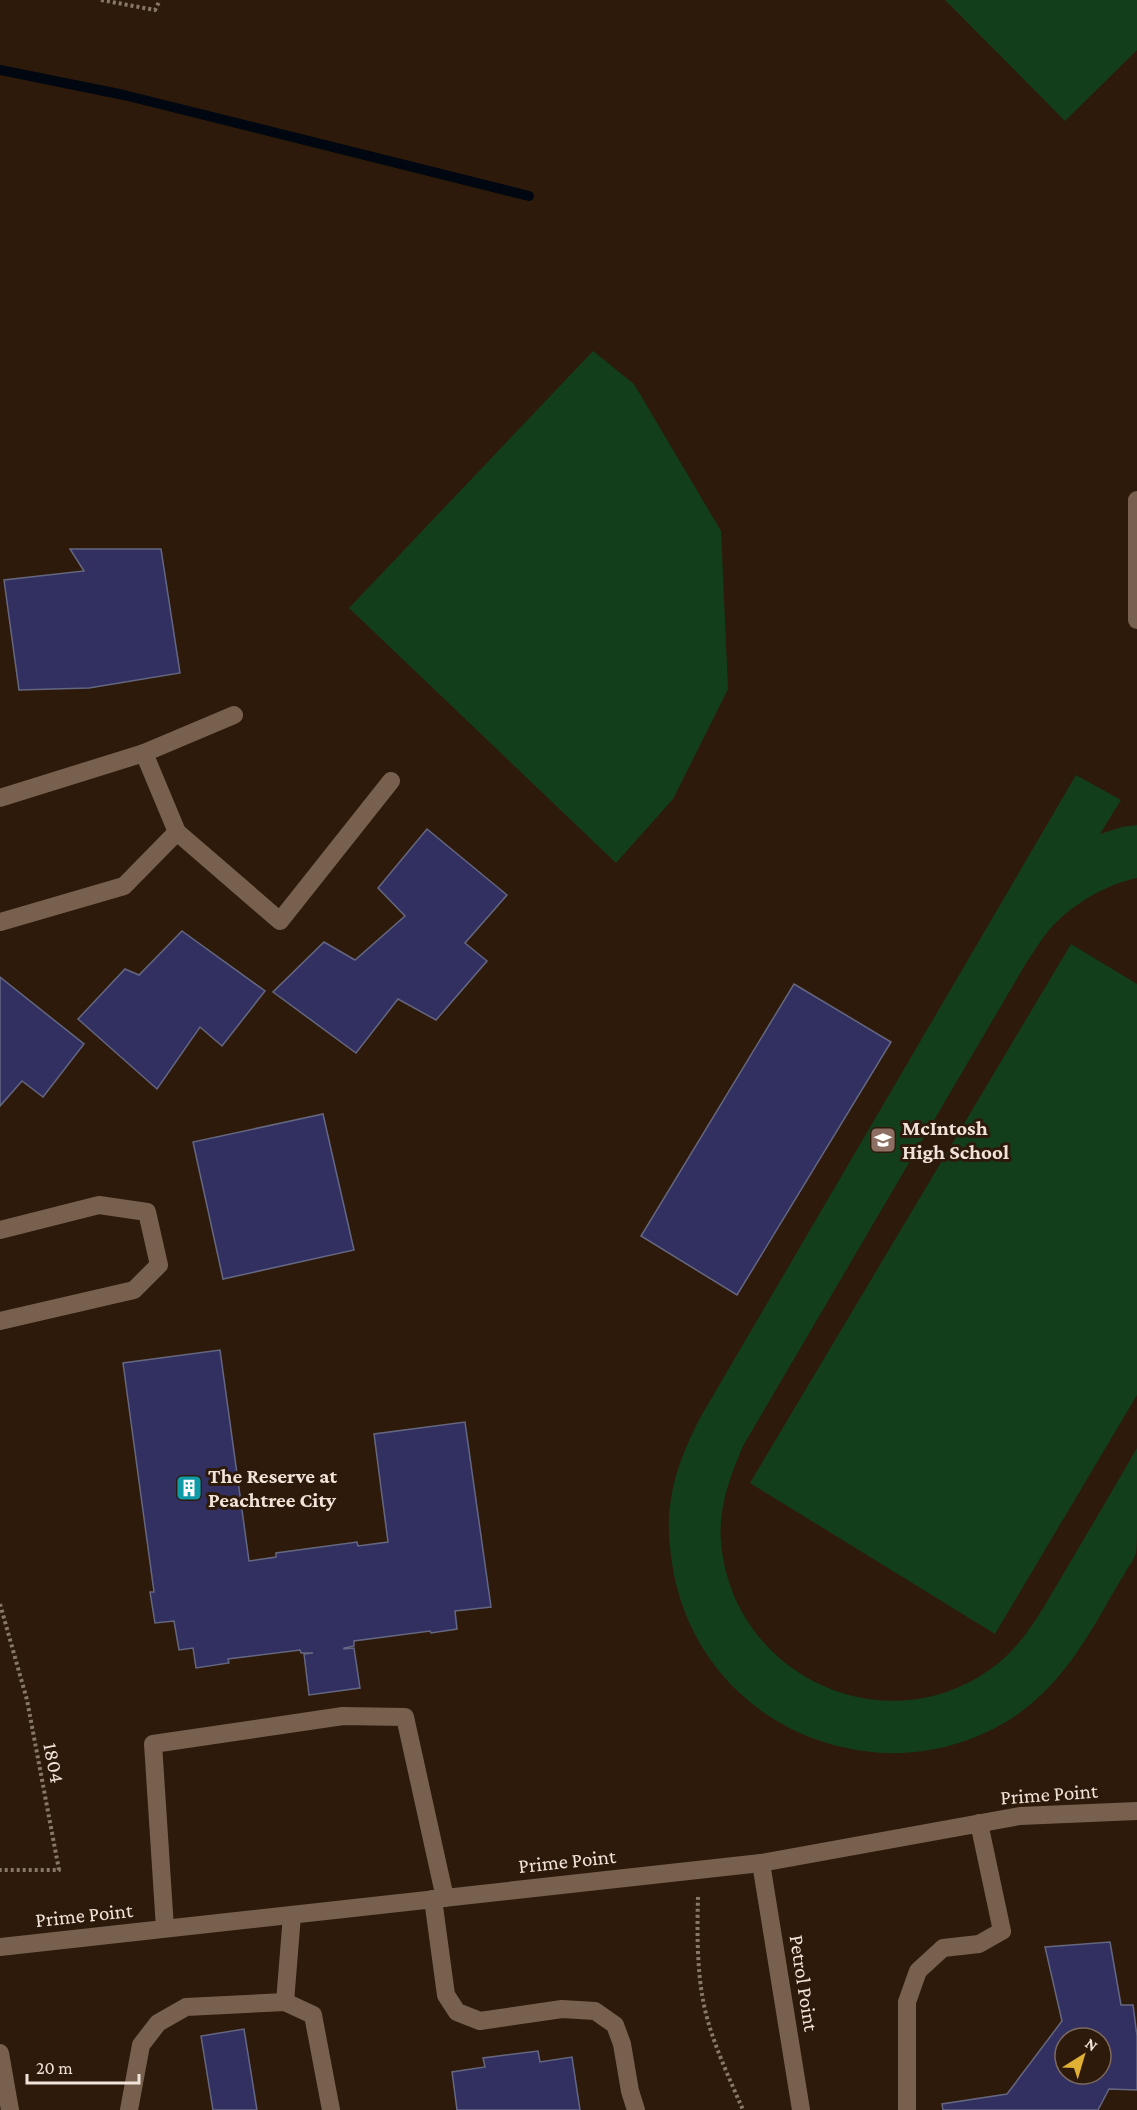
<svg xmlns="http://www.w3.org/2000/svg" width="1137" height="2110" font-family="'Crimson Pro',serif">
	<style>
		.green { fill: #133e1b }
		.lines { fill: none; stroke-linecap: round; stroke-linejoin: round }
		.stream { stroke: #000711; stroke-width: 10 }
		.building { fill: #313061; stroke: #656781; stroke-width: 1.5; fill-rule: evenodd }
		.path { stroke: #88786a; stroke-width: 4; stroke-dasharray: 3 3; stroke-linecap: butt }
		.minor { stroke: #78604e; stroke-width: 18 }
		.labels { text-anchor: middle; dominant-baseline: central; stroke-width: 6; stroke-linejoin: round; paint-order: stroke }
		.poi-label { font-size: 21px; font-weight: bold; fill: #f1e3d9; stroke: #2d1a0a; text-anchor: start }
		.street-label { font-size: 21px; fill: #f1e3d9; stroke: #2d1a0a }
	</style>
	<rect width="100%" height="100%" fill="#2d1a0a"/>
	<g class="green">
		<path d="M 945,0 L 1137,0 L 1137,50 L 1065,121 Z"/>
		<path d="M 593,351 L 634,384 L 721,531 L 728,689 L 673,799 L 616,863 L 349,608 Z"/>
		<path d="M 1076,775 L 1121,800 L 1100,834 L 1122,827 L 1137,825 L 1137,878 C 1104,885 1071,905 1049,930 C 1040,941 1033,953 1025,965 L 743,1446 C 730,1477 718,1508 721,1542 C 732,1675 884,1747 992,1668 C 1027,1643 1046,1602 1068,1566 C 1091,1527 1114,1488 1137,1448 C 1137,1474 1137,1500 1137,1526 C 1137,1534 1137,1546 1136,1553 C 1134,1560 1128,1567 1125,1573 C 1116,1587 1108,1602 1100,1616 C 1079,1651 1058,1683 1026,1708 C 987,1739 934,1755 885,1753 C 776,1748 688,1671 672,1563 C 669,1542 667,1520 671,1499 C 675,1470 687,1444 700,1418 Z"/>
		<path d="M 1071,944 L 1137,984 L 1137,1395 L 995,1634 L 750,1483 Z"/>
	</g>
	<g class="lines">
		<path class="stream" d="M 0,70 L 124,95 L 529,196"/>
	</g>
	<g class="building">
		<path d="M 70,549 L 161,549 L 180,673 L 89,688 L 19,690 L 4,580 L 84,571 Z"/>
		<path d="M 427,829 L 507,895 L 465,943 L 487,961 L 436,1020 L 398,999 L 356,1053 L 273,992 L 324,942 L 355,960 L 405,916 L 378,888 Z"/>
		<path d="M 182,931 L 265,991 L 222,1046 L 200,1027 L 157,1089 L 78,1019 L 125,969 L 139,975 Z"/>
		<path d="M 0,977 L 84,1044 L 43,1097 L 22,1081 L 0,1106 Z"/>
		<path d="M 794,984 L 891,1042 L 737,1295 L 641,1236 Z"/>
		<path d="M 323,1114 L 354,1250 L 223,1279 L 193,1142 Z"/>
		<path d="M 220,1350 L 249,1561 L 276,1557 L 276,1553 L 357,1542 L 358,1546 L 388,1542 L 374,1434 L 465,1422 L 491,1607 L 455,1611 L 457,1629 L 431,1633 L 430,1631 L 354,1641 L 354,1646 L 344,1648 L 344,1649 L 354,1648 L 360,1688 L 309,1695 L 304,1654 L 313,1653 L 301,1653 L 300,1650 L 228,1659 L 229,1663 L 196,1668 L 193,1648 L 179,1650 L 174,1621 L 155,1623 L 150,1592 L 154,1592 L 123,1363 Z"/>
		<path d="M 1110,1942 L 1121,2005 L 1133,2005 L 1137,2036 L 1137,2090 L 1109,2089 L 1098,2110 L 943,2110 L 942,2104 L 1007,2094 L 1062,2021 L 1045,1947 ZM 1065,2038 L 1101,2038 L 1101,2074 L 1065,2074 Z"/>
		<path d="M 244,2029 L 257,2110 L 213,2110 L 201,2036 Z"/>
		<path d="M 538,2051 L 540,2062 L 572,2057 L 580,2110 L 457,2110 L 452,2072 L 485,2067 L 483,2058 Z"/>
	</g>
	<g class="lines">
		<g class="path">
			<path d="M 101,0 L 155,10 L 160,0"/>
			<path d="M 0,1604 L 27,1700 L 59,1870 L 0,1870"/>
			<path d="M 698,1897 C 697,1929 697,1969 703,2000 C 710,2038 728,2075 743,2110"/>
		</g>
		<g class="minor">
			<path d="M 1137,500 L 1137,620"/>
			<path d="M 0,798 L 144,753"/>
			<path d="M 177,832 L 144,753 L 234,715"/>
			<path d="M 0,922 L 124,886 L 177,832 L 280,921 L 391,781"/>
			<path d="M 0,1230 L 99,1205 L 147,1212 L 159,1265 L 134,1290 L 0,1321"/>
			<path d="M 761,1863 L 801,2110"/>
			<path d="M 433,1899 L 446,1995 L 457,2012 L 480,2021 L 562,2009 L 595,2011 L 615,2025 L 622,2044 L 630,2091 L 636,2110"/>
			<path d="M 165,1928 L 153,1744 L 343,1716 L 405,1717 L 445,1898"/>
			<path d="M 0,1947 L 761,1863 L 1020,1816 L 1137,1811"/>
			<path d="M 285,2002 L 292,1915"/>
			<path d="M 0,2053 L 10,2110"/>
			<path d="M 129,2110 L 141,2045 L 158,2023 L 186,2007 L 285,2002 L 313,2015 L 331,2110"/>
			<path d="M 907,2110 L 907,2002 L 918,1971 L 943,1948 L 979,1944 L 1002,1931 L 979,1823"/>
		</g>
	</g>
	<defs>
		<symbol id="school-square" viewBox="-11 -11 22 22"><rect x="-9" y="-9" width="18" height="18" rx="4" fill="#8d6e63" stroke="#2d1a0a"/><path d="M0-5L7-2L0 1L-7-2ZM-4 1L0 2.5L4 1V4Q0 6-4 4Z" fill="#fff"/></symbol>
		<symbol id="building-square" viewBox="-11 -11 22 22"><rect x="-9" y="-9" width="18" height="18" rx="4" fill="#0f9aa8" stroke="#2d1a0a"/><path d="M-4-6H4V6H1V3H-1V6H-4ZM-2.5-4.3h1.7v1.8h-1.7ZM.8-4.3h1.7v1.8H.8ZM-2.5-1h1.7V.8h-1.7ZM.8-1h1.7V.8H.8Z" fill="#fff"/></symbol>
	</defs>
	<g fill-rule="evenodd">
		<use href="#school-square" x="868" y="1125" width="30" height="30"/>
		<use href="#building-square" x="174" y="1473" width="30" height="30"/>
	</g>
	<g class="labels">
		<g class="poi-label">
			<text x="902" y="1128">McIntosh<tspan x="902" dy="24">High School</tspan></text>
			<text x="208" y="1476">The Reserve at<tspan x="208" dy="24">Peachtree City</tspan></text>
		</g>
		<g class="street-label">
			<text transform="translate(54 1763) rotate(79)">1804</text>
			<text transform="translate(1049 1794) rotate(-4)">Prime Point</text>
			<text transform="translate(567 1861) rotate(-6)">Prime Point</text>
			<text transform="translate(84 1915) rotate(-6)">Prime Point</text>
			<text transform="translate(804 1983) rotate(81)">Petrol Point</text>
		</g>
	</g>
	<g transform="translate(1083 2056) rotate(37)"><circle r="28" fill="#2d1a0a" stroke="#7b6a5d" stroke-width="1.5"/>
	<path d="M0-4.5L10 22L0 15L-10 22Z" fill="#e0b034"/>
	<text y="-9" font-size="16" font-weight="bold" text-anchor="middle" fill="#f1e3d9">N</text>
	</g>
	<path d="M27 2074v9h112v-9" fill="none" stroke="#f1e3d9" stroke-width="3"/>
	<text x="36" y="2074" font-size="18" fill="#f1e3d9" stroke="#2d1a0a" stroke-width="4.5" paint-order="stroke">20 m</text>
</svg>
